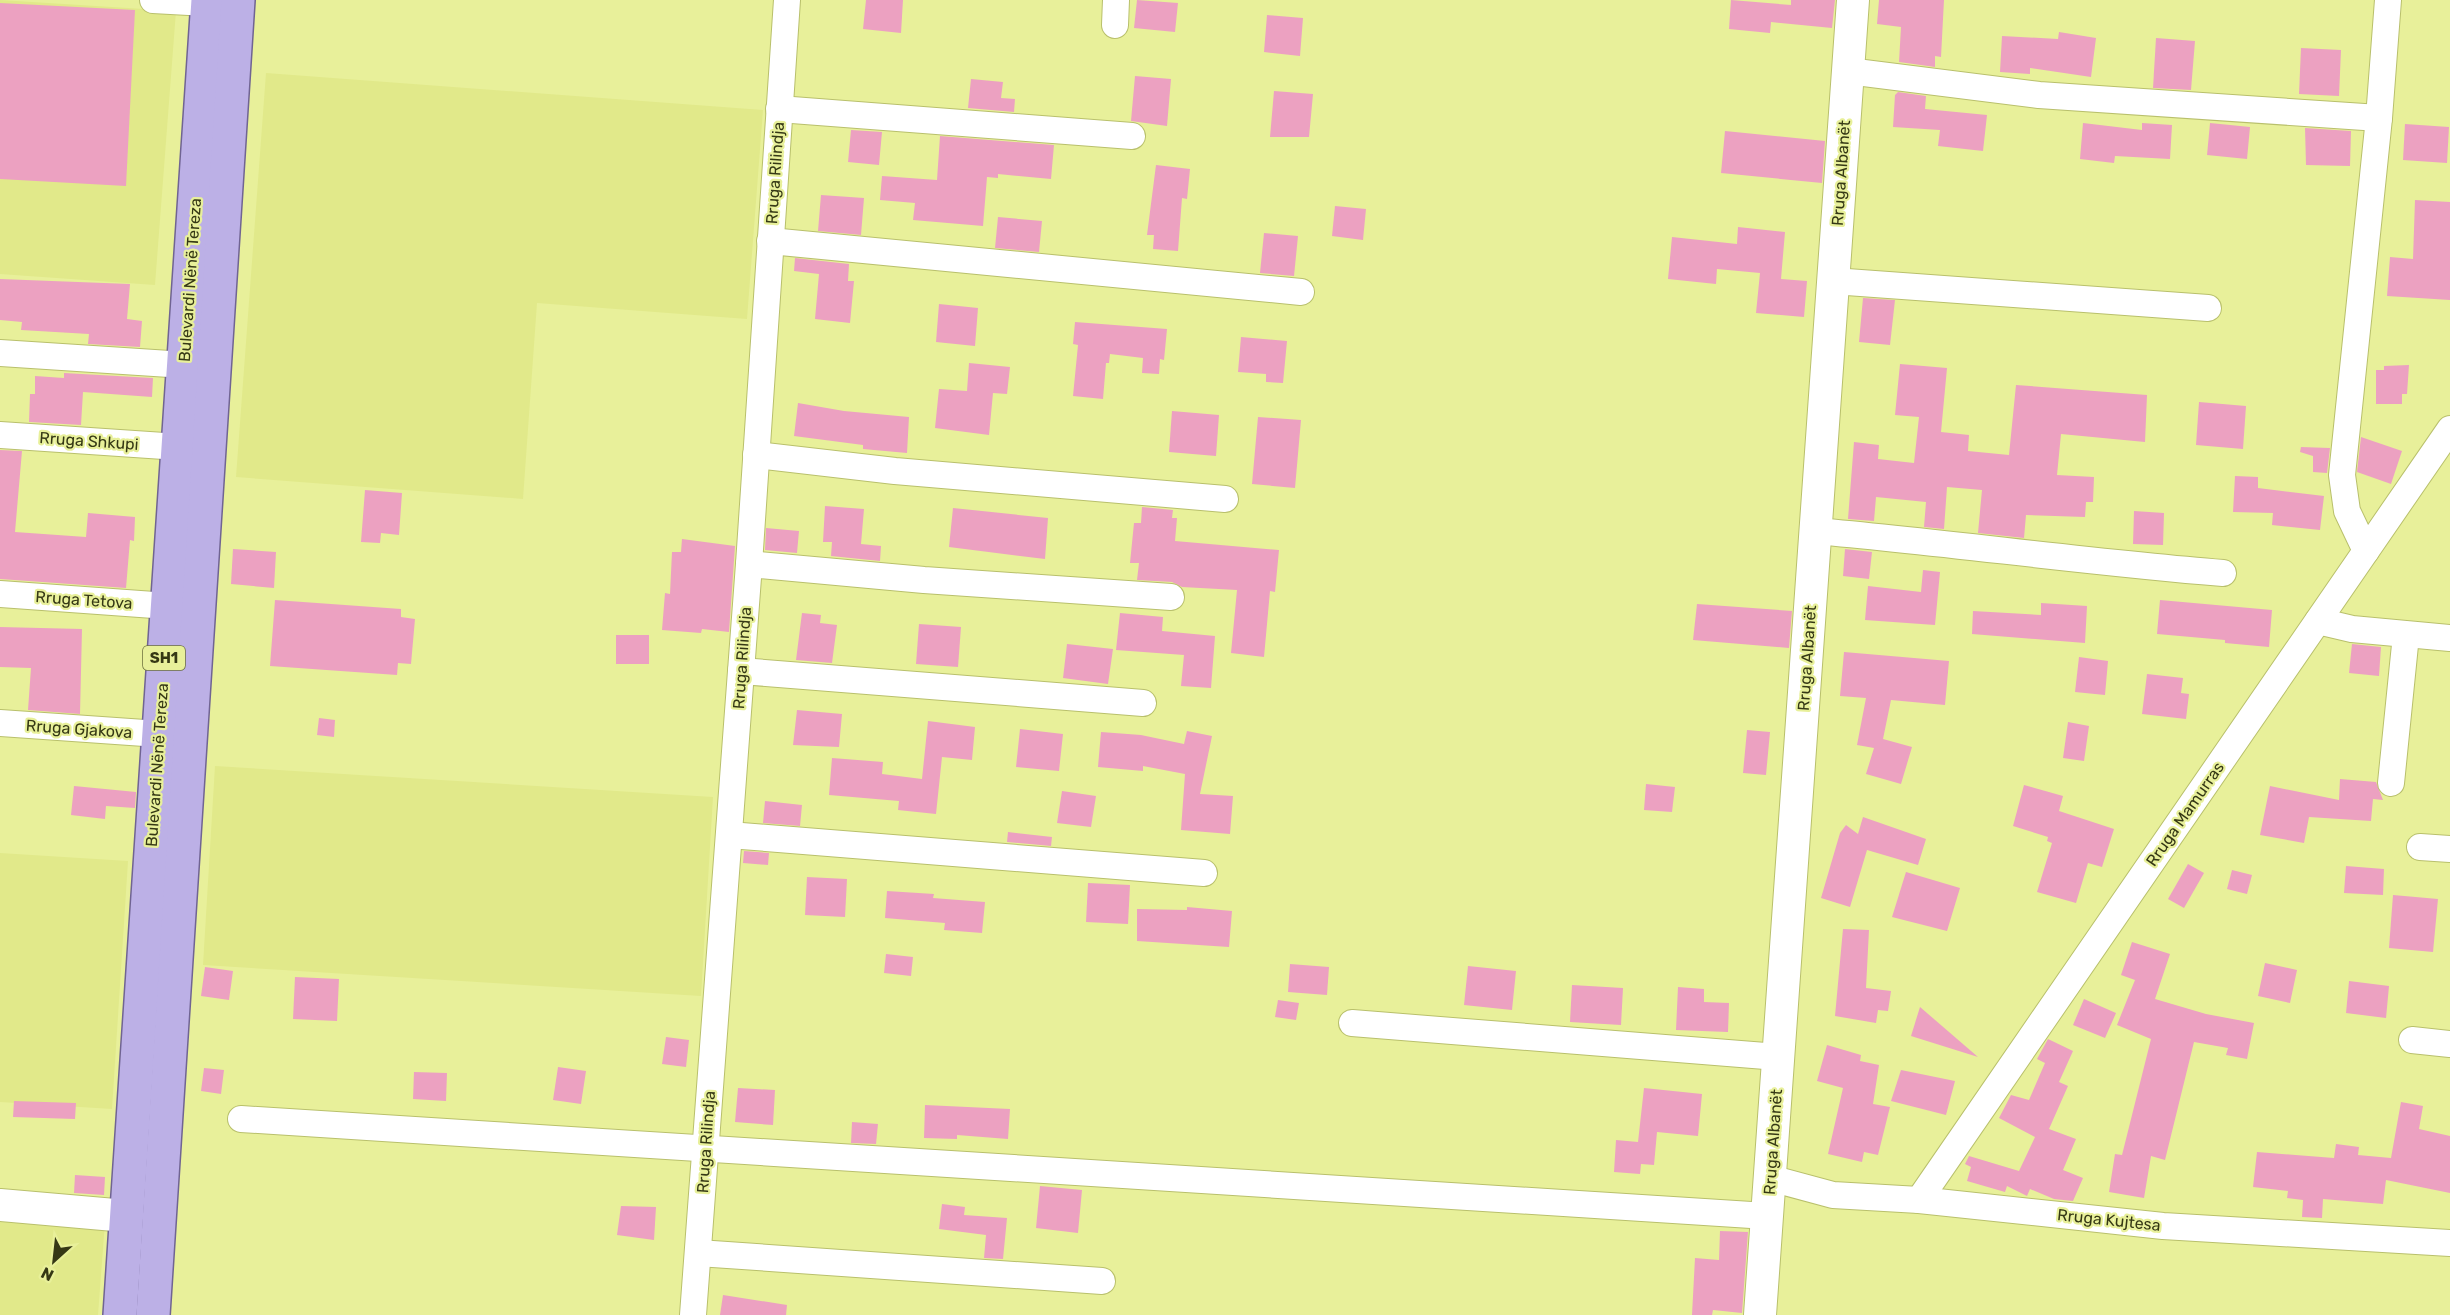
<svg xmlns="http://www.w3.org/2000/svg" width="2450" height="1315" font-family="Rubik,sans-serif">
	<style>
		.built { fill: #e1e98a }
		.building { fill: #eca1c1 }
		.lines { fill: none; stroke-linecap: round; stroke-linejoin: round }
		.minor-casing { stroke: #b9c06c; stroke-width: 28 }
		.tertiary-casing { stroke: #b9c06c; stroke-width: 34 }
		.primary-casing { stroke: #706492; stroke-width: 36 }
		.minor { stroke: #fff; stroke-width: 26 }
		.tertiary { stroke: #fff; stroke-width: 32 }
		.primary { stroke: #bcb0e6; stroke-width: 33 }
		.labels { text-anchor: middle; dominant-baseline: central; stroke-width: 4.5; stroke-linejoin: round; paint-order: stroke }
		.shield { fill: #e8f09a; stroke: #6b6f3d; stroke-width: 1.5 }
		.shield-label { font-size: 15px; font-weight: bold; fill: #353815 }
		.street-label { font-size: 16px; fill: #353815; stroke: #e8f09a }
	</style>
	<rect width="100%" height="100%" fill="#e8f09a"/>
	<g class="built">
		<path d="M 0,0 L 176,11 L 155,285 L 0,274 Z"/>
		<path d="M 266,73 L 763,110 L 747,319 L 537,303 L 523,499 L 236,477 Z"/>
		<path d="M 215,766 L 713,797 L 701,996 L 203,965 Z"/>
		<path d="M 0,853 L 128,861 L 112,1109 L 0,1102 Z"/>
		<path d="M 0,1214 L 105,1222 L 98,1315 L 0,1315 Z"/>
	</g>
	<g class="building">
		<path d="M 866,0 L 903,0 L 901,33 L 863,29 Z"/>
		<path d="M 1137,0 L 1178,3 L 1175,32 L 1134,28 Z"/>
		<path d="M 1731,0 L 1791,5 L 1791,0 L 1835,0 L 1832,28 L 1771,22 L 1770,33 L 1729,29 Z"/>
		<path d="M 1879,0 L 1944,0 L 1941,57 L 1935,56 L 1935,67 L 1899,62 L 1901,27 L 1877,24 Z"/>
		<path d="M 0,3 L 135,10 L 126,186 L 0,179 Z"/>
		<path d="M 1267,15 L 1303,18 L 1300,56 L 1264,52 Z"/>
		<path d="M 2059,32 L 2096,38 L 2091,77 L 2030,68 L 2030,74 L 2000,72 L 2002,36 L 2058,39 Z"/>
		<path d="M 2156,38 L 2195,41 L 2191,90 L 2153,88 Z"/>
		<path d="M 2301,48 L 2341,50 L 2339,96 L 2299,94 Z"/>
		<path d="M 1135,76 L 1171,79 L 1167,126 L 1131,121 Z"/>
		<path d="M 971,79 L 1003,82 L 1001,98 L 1015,99 L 1014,112 L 968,108 Z"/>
		<path d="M 1274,91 L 1313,94 L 1309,137 L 1270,137 Z"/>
		<path d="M 1898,92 L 1926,96 L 1925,109 L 1987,115 L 1983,151 L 1938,146 L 1940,130 L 1893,127 L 1895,95 Z"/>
		<path d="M 2083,123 L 2142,130 L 2142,123 L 2172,125 L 2170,159 L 2115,156 L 2114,163 L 2080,159 Z"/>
		<path d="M 2210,123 L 2250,127 L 2247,159 L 2207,155 Z"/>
		<path d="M 2405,124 L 2449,127 L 2447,163 L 2403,160 Z"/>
		<path d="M 2305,128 L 2351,131 L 2350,166 L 2306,165 Z"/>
		<path d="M 851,130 L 882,132 L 879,165 L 848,162 Z"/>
		<path d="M 1725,131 L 1825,141 L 1822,183 L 1721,173 Z"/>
		<path d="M 940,136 L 1054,145 L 1051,179 L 998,174 L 998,178 L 987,177 L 983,226 L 913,220 L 915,203 L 880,200 L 882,176 L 937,180 Z"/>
		<path d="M 1156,165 L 1190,169 L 1187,199 L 1182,198 L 1178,251 L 1153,249 L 1154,235 L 1147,235 Z"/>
		<path d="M 821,195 L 864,198 L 861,235 L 818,231 Z"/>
		<path d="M 2415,200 L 2450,202 L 2450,300 L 2387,296 L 2390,257 L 2413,259 Z"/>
		<path d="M 1335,206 L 1366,209 L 1363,240 L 1332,236 Z"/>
		<path d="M 998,217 L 1042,221 L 1039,252 L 995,248 Z"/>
		<path d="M 1738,227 L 1785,232 L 1781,279 L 1807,281 L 1804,317 L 1756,313 L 1760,273 L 1717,269 L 1716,284 L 1668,279 L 1672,237 L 1737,244 Z"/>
		<path d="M 1264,233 L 1298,236 L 1294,276 L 1260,273 Z"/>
		<path d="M 795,258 L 849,264 L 848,281 L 854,281 L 850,323 L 815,319 L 819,274 L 794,271 Z"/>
		<path d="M 0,279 L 130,284 L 127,319 L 142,321 L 140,347 L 88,344 L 89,334 L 21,330 L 22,322 L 0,320 Z"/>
		<path d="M 1863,298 L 1895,300 L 1890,345 L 1859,342 Z"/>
		<path d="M 939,304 L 978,308 L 975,346 L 936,342 Z"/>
		<path d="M 1075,322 L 1167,329 L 1164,360 L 1160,359 L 1159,374 L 1142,373 L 1143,358 L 1110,354 L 1109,363 L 1106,363 L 1103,399 L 1073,396 L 1078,345 L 1073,344 Z"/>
		<path d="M 1241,337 L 1287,341 L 1283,383 L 1266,382 L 1266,374 L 1238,372 Z"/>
		<path d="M 969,363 L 1010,367 L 1007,394 L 993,393 L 989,435 L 935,428 L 939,389 L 967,391 Z"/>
		<path d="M 1900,364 L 1947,368 L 1941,432 L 1969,435 L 1968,451 L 2009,455 L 2016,385 L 2147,395 L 2145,442 L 2061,434 L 2057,475 L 2094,477 L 2093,502 L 2086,502 L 2085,517 L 2026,515 L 2024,538 L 1978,533 L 1982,490 L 1947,487 L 1944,529 L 1924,527 L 1926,502 L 1876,497 L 1874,521 L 1848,519 L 1854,442 L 1879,445 L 1878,459 L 1914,463 L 1919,417 L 1895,415 Z"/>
		<path d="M 2409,365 L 2407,394 L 2402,394 L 2402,404 L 2376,404 L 2376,370 L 2384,370 L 2384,366 Z"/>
		<path d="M 64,373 L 153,378 L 152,397 L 83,392 L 81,425 L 29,422 L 30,394 L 35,394 L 35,376 L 64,378 Z"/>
		<path d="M 2199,402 L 2246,406 L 2243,449 L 2196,445 Z"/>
		<path d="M 798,403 L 844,411 L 909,417 L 907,453 L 863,449 L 863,445 L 794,436 Z"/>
		<path d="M 1172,411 L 1219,415 L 1216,456 L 1169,452 Z"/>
		<path d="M 1258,417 L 1301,420 L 1295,488 L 1252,484 Z"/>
		<path d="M 2361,437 L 2402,451 L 2391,484 L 2357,472 Z"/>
		<path d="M 2301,447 L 2330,448 L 2327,473 L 2313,472 L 2313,456 L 2300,452 Z"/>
		<path d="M 0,450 L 22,451 L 15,532 L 86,537 L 88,513 L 135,517 L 134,541 L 130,540 L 126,588 L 0,579 Z"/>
		<path d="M 2235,476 L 2258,477 L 2258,488 L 2324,496 L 2320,530 L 2272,525 L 2273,513 L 2233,512 Z"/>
		<path d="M 365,490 L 402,493 L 399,535 L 381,533 L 380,543 L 361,542 Z"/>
		<path d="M 825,506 L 864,509 L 861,544 L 881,546 L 880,561 L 831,556 L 832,542 L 823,542 Z"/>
		<path d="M 1142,507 L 1173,510 L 1172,518 L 1177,518 L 1175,541 L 1279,550 L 1275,592 L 1270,591 L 1264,657 L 1231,653 L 1237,590 L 1182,587 L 1172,582 L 1137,580 L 1139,563 L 1130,563 L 1134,523 L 1141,523 Z"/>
		<path d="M 953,508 L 1048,518 L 1045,559 L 949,547 Z"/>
		<path d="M 2134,511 L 2164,513 L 2163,545 L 2133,544 Z"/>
		<path d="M 766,528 L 799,531 L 797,553 L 765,550 Z"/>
		<path d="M 682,539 L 735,546 L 729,632 L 702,629 L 701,633 L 662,630 L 665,593 L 670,594 L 672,552 L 681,552 Z"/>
		<path d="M 233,549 L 276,552 L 274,588 L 231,584 Z"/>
		<path d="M 1845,549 L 1872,552 L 1869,579 L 1843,576 Z"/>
		<path d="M 1923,570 L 1940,572 L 1935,625 L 1865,620 L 1868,586 L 1921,592 Z"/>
		<path d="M 275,600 L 401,609 L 401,617 L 415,619 L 411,664 L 398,663 L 397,675 L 270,666 Z"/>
		<path d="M 2160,600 L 2272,610 L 2269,647 L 2225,643 L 2225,640 L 2157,634 Z"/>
		<path d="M 2041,603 L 2087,606 L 2085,643 L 1972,634 L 1973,611 L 2041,615 Z"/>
		<path d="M 1697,604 L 1792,611 L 1789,648 L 1693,640 Z"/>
		<path d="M 802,613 L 821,615 L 820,623 L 837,625 L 832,663 L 796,660 Z"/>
		<path d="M 1120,613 L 1163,617 L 1162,631 L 1215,636 L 1211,688 L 1181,686 L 1184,655 L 1116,650 Z"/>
		<path d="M 919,624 L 961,627 L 958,667 L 916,664 Z"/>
		<path d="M 0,627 L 82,629 L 80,714 L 28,710 L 31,668 L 0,667 Z"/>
		<rect x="616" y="635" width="33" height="29"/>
		<path d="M 1067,644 L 1113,649 L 1108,684 L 1063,678 Z"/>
		<path d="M 2352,644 L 2381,647 L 2379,676 L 2349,673 Z"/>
		<path d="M 1844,652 L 1949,661 L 1945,705 L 1891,700 L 1883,739 L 1912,747 L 1901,784 L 1866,774 L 1874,748 L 1857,745 L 1866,698 L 1840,696 Z"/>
		<path d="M 2079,657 L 2108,661 L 2105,695 L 2075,692 Z"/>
		<path d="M 2147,674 L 2183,678 L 2181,693 L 2189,694 L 2186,719 L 2142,714 Z"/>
		<path d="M 797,710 L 842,714 L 839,747 L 793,745 Z"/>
		<path d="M 319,718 L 335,720 L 334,737 L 317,735 Z"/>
		<path d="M 928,721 L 975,727 L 972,760 L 942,757 L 936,814 L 898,810 L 899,801 L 829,795 L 832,758 L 883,762 L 882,774 L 922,779 Z"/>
		<path d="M 2068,722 L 2089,726 L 2084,761 L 2063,758 Z"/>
		<path d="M 1020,729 L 1063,734 L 1059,771 L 1016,767 Z"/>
		<path d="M 1747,730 L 1770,732 L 1766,775 L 1743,773 Z"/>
		<path d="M 1187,731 L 1212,736 L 1200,794 L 1233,796 L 1230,834 L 1181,830 L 1185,774 L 1143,766 L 1143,771 L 1098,767 L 1101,732 L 1141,735 L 1184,744 Z"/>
		<path d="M 2340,779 L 2376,782 L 2383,800 L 2373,799 L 2371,821 L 2309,817 L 2304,843 L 2260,835 L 2270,786 L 2339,800 Z"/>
		<path d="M 1646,784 L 1675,787 L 1672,812 L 1644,810 Z"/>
		<path d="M 2024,785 L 2063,796 L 2059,811 L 2114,829 L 2102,867 L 2088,863 L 2076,903 L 2037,892 L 2052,843 L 2047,841 L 2048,837 L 2013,826 Z"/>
		<path d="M 74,786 L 136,792 L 135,808 L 106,806 L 105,819 L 71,815 Z"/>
		<path d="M 1062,791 L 1096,796 L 1091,827 L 1057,823 Z"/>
		<path d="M 765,801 L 802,805 L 800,826 L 763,823 Z"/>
		<path d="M 1863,817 L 1926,839 L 1918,865 L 1867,850 L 1850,907 L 1821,898 L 1840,833 L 1846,825 L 1858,834 Z"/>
		<path d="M 1008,832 L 1052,837 L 1051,846 L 1007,842 Z"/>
		<path d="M 744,851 L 769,853 L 768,865 L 743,863 Z"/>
		<path d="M 2188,864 L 2204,873 L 2184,908 L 2168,899 Z"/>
		<path d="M 2346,866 L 2384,869 L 2383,895 L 2344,893 Z"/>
		<path d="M 2232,870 L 2252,875 L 2247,894 L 2227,889 Z"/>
		<path d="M 1906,872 L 1960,888 L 1947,931 L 1892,917 Z"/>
		<path d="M 807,877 L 847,879 L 845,917 L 805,915 Z"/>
		<path d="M 1088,883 L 1130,885 L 1128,924 L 1086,922 Z"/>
		<path d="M 887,891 L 934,894 L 933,898 L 985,902 L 982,933 L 944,930 L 945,923 L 885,918 Z"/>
		<path d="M 2393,895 L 2438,899 L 2433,952 L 2389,948 Z"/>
		<path d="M 1187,907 L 1232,911 L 1229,947 L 1137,941 L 1137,909 L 1187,910 Z"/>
		<path d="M 1843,929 L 1869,930 L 1866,988 L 1891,991 L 1888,1011 L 1878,1010 L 1876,1023 L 1835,1016 Z"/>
		<path d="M 2132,942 L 2170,954 L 2155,999 L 2206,1014 L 2254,1023 L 2247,1059 L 2226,1055 L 2228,1048 L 2194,1042 L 2165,1160 L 2151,1156 L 2144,1198 L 2109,1192 L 2115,1154 L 2122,1155 L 2151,1039 L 2117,1025 L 2135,980 L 2121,975 Z"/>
		<path d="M 886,954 L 913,957 L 911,976 L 884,973 Z"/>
		<path d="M 2265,963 L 2297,970 L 2290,1003 L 2258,996 Z"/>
		<path d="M 1290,964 L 1329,967 L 1327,995 L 1288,992 Z"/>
		<path d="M 1468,966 L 1516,971 L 1512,1010 L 1464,1005 Z"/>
		<path d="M 205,967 L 233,971 L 229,1000 L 201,996 Z"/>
		<path d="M 295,977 L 339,979 L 337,1021 L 293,1019 Z"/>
		<path d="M 2349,981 L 2389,986 L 2386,1018 L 2346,1013 Z"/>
		<path d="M 1572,985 L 1623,988 L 1621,1025 L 1570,1022 Z"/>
		<path d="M 1678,987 L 1704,989 L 1704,1002 L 1729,1003 L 1728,1032 L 1676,1030 Z"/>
		<path d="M 2084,999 L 2116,1013 L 2105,1038 L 2073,1025 Z"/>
		<path d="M 1278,1000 L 1299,1003 L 1296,1020 L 1275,1017 Z"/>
		<path d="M 1920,1007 L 1978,1057 L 1911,1036 Z"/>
		<path d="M 666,1037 L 689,1040 L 686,1067 L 662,1064 Z"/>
		<path d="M 2048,1039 L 2073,1051 L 2059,1082 L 2068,1086 L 2049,1129 L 2076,1139 L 2063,1170 L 2083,1178 L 2073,1201 L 2054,1199 L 2030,1189 L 2027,1196 L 2007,1186 L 2005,1192 L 1967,1181 L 1971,1167 L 1965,1164 L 1969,1156 L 2019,1171 L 2035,1137 L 1999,1118 L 2011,1095 L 2029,1100 L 2045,1063 L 2037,1059 Z"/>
		<path d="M 1827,1045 L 1861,1055 L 1860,1061 L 1879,1065 L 1873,1104 L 1890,1107 L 1878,1155 L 1864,1152 L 1862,1162 L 1828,1154 L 1843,1088 L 1817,1081 Z"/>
		<path d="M 558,1067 L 586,1071 L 581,1104 L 553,1100 Z"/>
		<path d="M 204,1068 L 224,1070 L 221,1094 L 201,1091 Z"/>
		<path d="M 1901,1070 L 1955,1081 L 1946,1115 L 1891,1101 Z"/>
		<path d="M 414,1072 L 447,1073 L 446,1101 L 413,1099 Z"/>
		<path d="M 738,1088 L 775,1090 L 773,1125 L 735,1122 Z"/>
		<path d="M 1644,1088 L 1702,1094 L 1698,1136 L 1657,1132 L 1654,1165 L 1641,1164 L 1640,1174 L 1614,1172 L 1616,1140 L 1638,1142 Z"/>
		<path d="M 14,1101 L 76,1103 L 75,1119 L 13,1117 Z"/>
		<path d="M 2401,1102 L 2423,1106 L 2419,1129 L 2450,1136 L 2450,1193 L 2386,1180 L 2383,1204 L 2323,1199 L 2322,1218 L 2302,1217 L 2303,1200 L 2287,1198 L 2288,1191 L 2253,1187 L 2257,1152 L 2334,1158 L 2336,1144 L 2359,1147 L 2358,1155 L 2391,1158 Z"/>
		<path d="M 925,1105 L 1010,1109 L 1008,1139 L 957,1135 L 957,1139 L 924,1138 Z"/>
		<path d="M 852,1122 L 878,1124 L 876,1144 L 851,1143 Z"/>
		<path d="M 75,1175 L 105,1177 L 104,1195 L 74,1193 Z"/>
		<path d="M 1040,1186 L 1082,1190 L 1078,1233 L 1036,1228 Z"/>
		<path d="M 942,1204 L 965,1207 L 964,1215 L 1007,1218 L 1003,1259 L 984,1258 L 986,1235 L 939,1229 Z"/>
		<path d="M 621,1206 L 656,1207 L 654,1240 L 617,1235 Z"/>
		<path d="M 1720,1231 L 1748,1232 L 1742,1313 L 1713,1310 L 1712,1315 L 1692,1315 L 1695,1258 L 1719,1260 Z"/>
		<path d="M 723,1295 L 787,1305 L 786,1315 L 720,1315 Z"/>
	</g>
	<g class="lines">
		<defs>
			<g id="minor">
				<path d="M 153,0 L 207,3"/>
				<path d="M 1115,25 L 1116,0"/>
				<path d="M 1848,71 L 2039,95 L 2379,118"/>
				<path d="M 779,109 L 1132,136"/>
				<path d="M 770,241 L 1301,292"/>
				<path d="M 1833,281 L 2208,308"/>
				<path d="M 0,353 L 185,365"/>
				<path d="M 0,435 L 179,447"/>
				<path d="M 756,455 L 895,471 L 1225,499"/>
				<path d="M 1816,531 C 1951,543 2087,562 2223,573"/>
				<path d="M 2366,551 L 2347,511 L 2342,475 L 2379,118 L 2388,0"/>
				<path d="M 749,564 L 924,580 L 1171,597"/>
				<path d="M 0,594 L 168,606"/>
				<path d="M 2318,621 L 2352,629 L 2450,638"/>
				<path d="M 741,671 L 1143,703"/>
				<path d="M 0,723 L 159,734"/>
				<path d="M 2391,783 L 2406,635"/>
				<path d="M 729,835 L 1204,873"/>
				<path d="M 2420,847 L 2450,849"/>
				<path d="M 1352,1023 L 1778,1057"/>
				<path d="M 2412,1040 L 2450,1044"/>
				<path d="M 241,1119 L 1767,1216"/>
				<path d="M 1770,1178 L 1833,1195 L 1919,1200 L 2163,1226 L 2450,1243"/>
				<path d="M 1919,1200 L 2450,429"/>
				<path d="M 698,1253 L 1102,1281"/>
				<path d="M 693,1315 L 749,564 L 787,0"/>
			</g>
			<g id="tertiary">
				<path d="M 0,1205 L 126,1216"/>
				<path d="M 1760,1315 L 1853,0"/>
			</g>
			<g id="primary">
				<path d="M 120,1315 L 208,0"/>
				<path d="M 153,1315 L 238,0"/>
			</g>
		</defs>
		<use href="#minor" class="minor-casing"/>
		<use href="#tertiary" class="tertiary-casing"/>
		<use href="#primary" class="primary-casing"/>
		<use href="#minor" class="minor"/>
		<use href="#tertiary" class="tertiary"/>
		<use href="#primary" class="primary"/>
	</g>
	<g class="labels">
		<rect class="shield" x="143" y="646" width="42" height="24" rx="4.5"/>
		<g class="shield-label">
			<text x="164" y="658">SH1</text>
		</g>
		<g class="street-label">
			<text transform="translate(775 173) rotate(-86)">Rruga Rilindja</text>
			<text transform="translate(1841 173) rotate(-86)">Rruga Albanët</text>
			<text transform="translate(190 280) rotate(-86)">Bulevardi Nënë Tereza</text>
			<text transform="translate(89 441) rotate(4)">Rruga Shkupi</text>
			<text transform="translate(84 600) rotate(4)">Rruga Tetova</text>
			<text transform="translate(742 658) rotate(-86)">Rruga Rilindja</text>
			<text transform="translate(1807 658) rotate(-86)">Rruga Albanët</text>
			<text transform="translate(79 729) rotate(4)">Rruga Gjakova</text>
			<text transform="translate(157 765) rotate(-86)">Bulevardi Nënë Tereza</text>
			<text transform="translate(2185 814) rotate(-55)">Rruga Mamurras</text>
			<text transform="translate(706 1142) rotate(-86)">Rruga Rilindja</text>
			<text transform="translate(1773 1142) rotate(-86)">Rruga Albanët</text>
			<text transform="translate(2109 1220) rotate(6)">Rruga Kujtesa</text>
		</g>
	</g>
	<g transform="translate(54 1261) rotate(207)" stroke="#e8f09a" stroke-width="4.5" paint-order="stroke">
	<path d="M0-4.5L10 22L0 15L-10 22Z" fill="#353815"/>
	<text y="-9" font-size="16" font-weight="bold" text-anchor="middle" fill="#353815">N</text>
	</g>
</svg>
